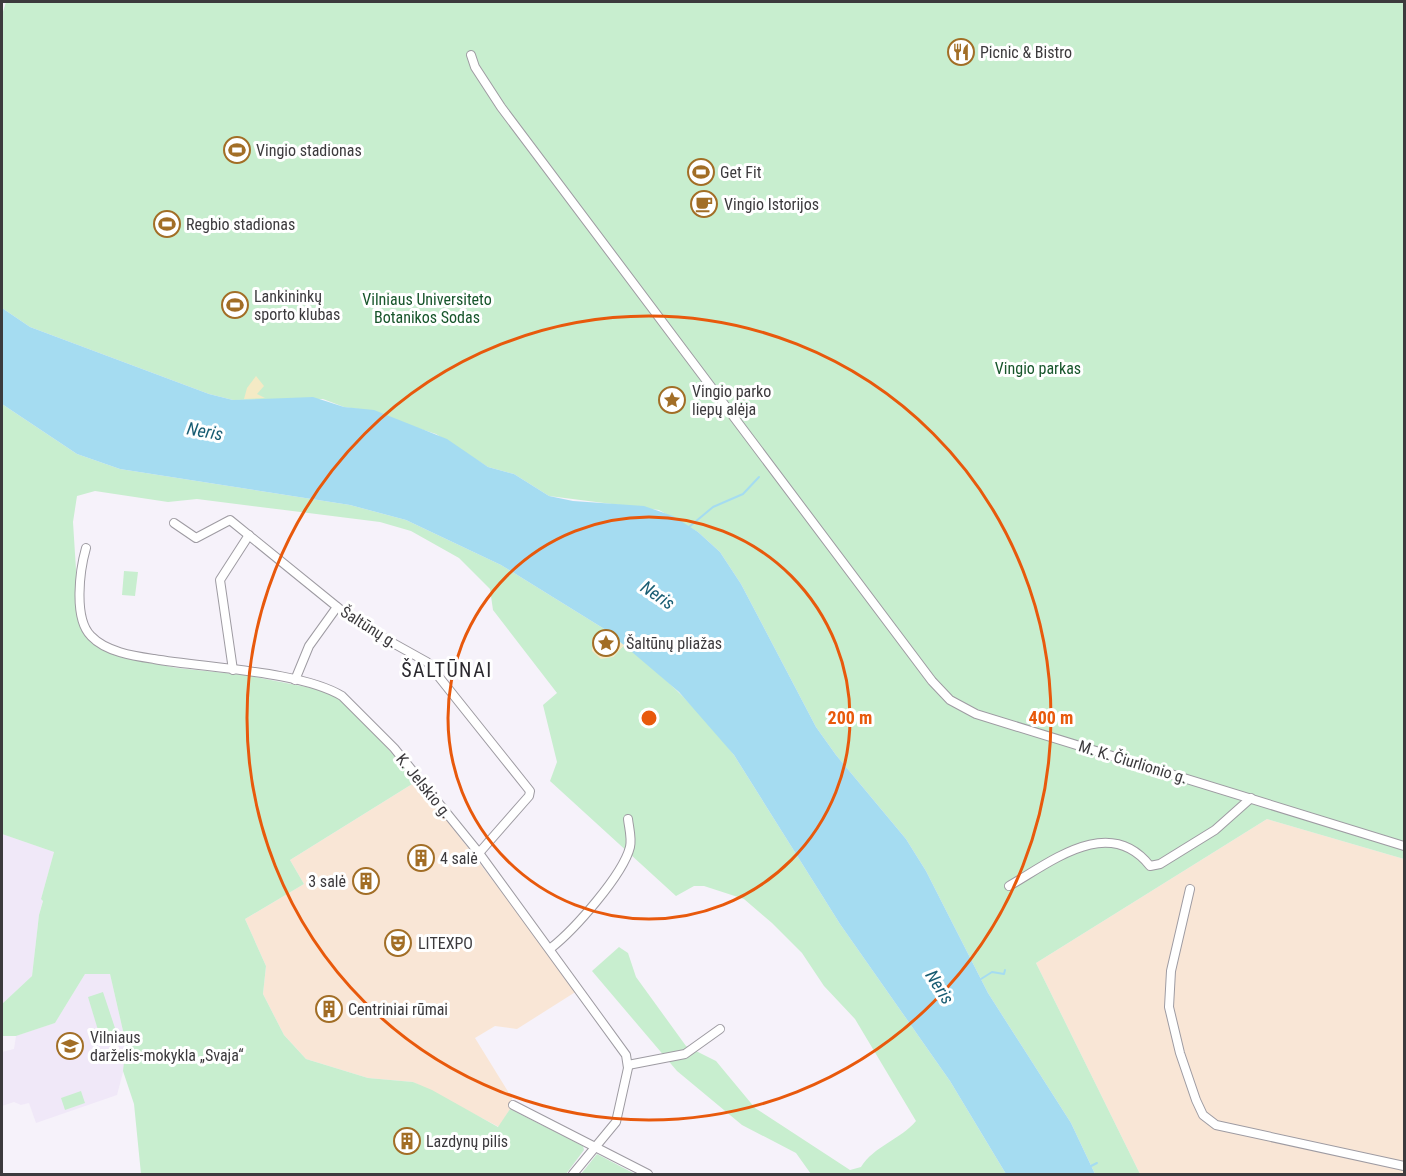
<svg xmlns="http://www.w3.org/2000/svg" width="1406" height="1176" font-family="'Roboto Condensed',sans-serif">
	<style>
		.commercial { fill: #f9e6d6 }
		.built { fill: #f0e8f8 }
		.green { fill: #c8eecf }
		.sand { fill: #f4eac5 }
		.water { fill: #a5dcf1 }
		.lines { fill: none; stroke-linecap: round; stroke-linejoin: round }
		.stream { stroke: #a5dcf1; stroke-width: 2 }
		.minor-casing { stroke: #9e9ba2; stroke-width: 10 }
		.minor { stroke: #fff; stroke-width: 8 }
		.ring { fill: none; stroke: #e8590c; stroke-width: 3 }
		.labels { text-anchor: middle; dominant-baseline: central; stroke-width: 6; stroke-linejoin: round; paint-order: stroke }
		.poi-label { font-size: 16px; fill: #3c3a3d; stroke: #fff; text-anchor: start }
		.park-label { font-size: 16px; fill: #17552b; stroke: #fff }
		.street-label { font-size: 16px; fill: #3c3a3d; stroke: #fff }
		.water-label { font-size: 18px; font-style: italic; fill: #175c72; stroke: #fff }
		.quarter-label { font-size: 20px; letter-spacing: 1.5px; fill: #2b292f; stroke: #fff }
		.centre { fill: #e8590c; stroke: #fff; stroke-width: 3 }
		.ring-label { font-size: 18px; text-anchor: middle; font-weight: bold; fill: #e8590c; stroke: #fff; stroke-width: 6; stroke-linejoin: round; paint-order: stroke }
	</style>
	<rect width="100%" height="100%" fill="#f6f2fa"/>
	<g class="commercial">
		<path d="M 417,781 L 577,991 L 517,1029 L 495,1026 L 475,1038 L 512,1098 L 510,1109 L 499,1127 L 413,1082 L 368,1078 L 306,1059 L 284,1035 L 263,994 L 266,966 L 245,919 L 304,884 L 290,860 Z"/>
		<path d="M 1267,819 L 1404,859 L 1404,1174 L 1140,1174 L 1036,963 Z"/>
	</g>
	<g class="built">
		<path d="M 2,834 L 54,852 L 41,899 L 43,900 L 39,915 L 32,976 L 2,1004 Z"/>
		<path d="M 85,974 L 110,974 L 126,1044 L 127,1057 L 117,1095 L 36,1123 L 29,1103 L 21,1105 L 14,1102 L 2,1106 L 2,1052 L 14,1049 L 16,1036 L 55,1023 Z"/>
	</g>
	<g class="green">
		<path d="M 6,2 L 1404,2 L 1404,859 L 1267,819 L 1036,963 L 1140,1174 L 1095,1174 L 1071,1123 L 988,993 L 926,871 L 906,839 L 836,755 L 816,727 L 741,584 L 720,552 L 698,532 L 659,510 L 549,496 L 514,474 L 488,467 L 436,434 L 358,409 L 344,407 L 323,399 L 233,400 L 209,394 L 30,327 L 2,308 L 2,15 Z"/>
		<path d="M 2,404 L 77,454 L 120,469 L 350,505 L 406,520 L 501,565 L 606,630 L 595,636 L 613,657 L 624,645 C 666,677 703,714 734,755 L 840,924 L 950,1081 L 1006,1174 L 811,1174 L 796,1153 L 742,1125 L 677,1071 L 592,971 L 619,947 L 628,953 L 636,977 L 686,1046 L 716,1061 L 755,1108 L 850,1170 L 861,1167 C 874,1146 900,1140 916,1121 L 855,1019 L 824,986 L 802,953 L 772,923 L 744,899 L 704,886 L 694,886 L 676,896 L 550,781 L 557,762 L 543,705 L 557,693 L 493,610 L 490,589 L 459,558 L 411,531 L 380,522 L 197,499 L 168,502 L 95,491 L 77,496 L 73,522 L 79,617 L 107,650 L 125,658 L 177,668 L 245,675 L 322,690 L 343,699 L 417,781 L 290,860 L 304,884 L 245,919 L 266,966 L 263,994 L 284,1035 L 306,1059 L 368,1078 L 413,1082 L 432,1090 L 498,1127 L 510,1109 L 583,1146 L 584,1150 L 566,1174 L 141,1174 L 134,1104 L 123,1071 L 126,1044 L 110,974 L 85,974 L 55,1023 L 16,1036 L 2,1036 L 2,1004 L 32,976 L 39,915 L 43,901 L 41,899 L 54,852 L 2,834 Z"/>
		<path d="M 124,571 L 138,572 L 135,596 L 122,595 Z"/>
		<path d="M 103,992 L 117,1034 L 101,1040 L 88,997 Z"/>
		<path d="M 81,1091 L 85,1103 L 65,1110 L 61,1098 Z"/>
		<path d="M 597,1154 L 635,1174 L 581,1174 Z"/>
	</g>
	<g class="sand">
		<path d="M 256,376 L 264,386 L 257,394 L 265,398 L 244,399 L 247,388 Z"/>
		<path d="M 606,630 L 624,645 L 613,657 L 601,659 L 592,651 L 592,638 Z"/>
	</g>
	<path class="water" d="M 2,308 L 30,327 L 209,394 L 233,400 L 313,397 L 344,407 L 374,410 L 447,439 L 488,467 L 514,474 L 549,496 L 573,501 L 644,506 L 673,516 L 698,532 L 720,552 L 741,584 L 816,727 L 836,755 L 906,839 L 926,871 L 988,993 L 1071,1123 L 1095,1174 L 1006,1174 L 950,1081 L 840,924 L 734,755 L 679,692 L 606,630 L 501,565 L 406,520 L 350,505 L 120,469 L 77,454 L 2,404 Z"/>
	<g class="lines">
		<g class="stream">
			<path d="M 689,527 L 713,507 L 743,494 L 759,477"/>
			<path d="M 981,979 L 992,972 L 1004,974 L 1005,970"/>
			<path d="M 1091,1166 L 1097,1163"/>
		</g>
		<defs>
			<g id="minor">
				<path d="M 471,55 L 475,67 L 501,107 L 932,681 L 950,700 L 976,714 L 1404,846"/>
				<path d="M 174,523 L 196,538 L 230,520 L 357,623 L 427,662 L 530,791 L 529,796 L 479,853"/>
				<path d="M 86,548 C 80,569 73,618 91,636 C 106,652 134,656 154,659 C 205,668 301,671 342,696 L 394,748 L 479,853 L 626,1055 L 628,1068 L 616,1122 L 573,1174"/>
				<path d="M 233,670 L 220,580 L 249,535"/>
				<path d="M 295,680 L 309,646 L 337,607"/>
				<path d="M 1009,886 C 1051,862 1109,814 1150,866 L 1160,864 L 1215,830 L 1251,798"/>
				<path d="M 1190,889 L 1171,971 L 1169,1007 L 1180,1053 L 1196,1100 L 1203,1115 L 1216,1125 L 1404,1166"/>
				<path d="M 551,948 C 574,930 623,875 630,847 C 632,838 629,828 628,819"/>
				<path d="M 628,1065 L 685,1054 L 720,1029"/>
				<path d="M 513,1105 L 648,1174"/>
			</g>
		</defs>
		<use href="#minor" class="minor-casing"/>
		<use href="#minor" class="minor"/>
	</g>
	<g class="ring">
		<circle cx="649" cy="718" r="201"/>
		<circle cx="649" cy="718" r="402"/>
	</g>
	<defs>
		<symbol id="restaurant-ring" viewBox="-11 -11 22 22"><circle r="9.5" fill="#fff" stroke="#a26e26" stroke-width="1.5"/><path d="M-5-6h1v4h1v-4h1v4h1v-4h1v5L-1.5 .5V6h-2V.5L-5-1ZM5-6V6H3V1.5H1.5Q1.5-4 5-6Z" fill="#a26e26"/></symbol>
		<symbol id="stadium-ring" viewBox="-11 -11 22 22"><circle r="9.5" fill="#fff" stroke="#a26e26" stroke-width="1.5"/><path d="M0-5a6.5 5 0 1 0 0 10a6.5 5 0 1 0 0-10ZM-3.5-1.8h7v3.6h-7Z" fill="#a26e26"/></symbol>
		<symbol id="cafe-ring" viewBox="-11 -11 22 22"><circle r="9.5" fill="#fff" stroke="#a26e26" stroke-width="1.5"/><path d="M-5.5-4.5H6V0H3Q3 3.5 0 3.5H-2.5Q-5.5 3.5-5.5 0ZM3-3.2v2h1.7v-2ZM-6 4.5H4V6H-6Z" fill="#a26e26"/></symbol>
		<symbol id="sight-ring" viewBox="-11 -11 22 22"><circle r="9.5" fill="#fff" stroke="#a26e26" stroke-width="1.5"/><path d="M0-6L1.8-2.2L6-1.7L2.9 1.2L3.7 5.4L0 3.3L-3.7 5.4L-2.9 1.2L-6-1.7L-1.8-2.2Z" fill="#a26e26"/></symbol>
		<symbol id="building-ring" viewBox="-11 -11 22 22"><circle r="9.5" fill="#fff" stroke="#a26e26" stroke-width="1.5"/><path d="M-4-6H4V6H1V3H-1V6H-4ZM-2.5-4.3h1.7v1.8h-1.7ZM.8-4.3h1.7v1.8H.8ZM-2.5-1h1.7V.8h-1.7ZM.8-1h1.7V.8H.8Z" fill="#a26e26"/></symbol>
		<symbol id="theatre-ring" viewBox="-11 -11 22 22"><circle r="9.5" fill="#fff" stroke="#a26e26" stroke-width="1.5"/><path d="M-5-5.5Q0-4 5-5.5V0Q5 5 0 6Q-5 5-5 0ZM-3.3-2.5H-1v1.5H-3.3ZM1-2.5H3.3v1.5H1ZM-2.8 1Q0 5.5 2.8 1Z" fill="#a26e26"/></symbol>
		<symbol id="school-ring" viewBox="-11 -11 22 22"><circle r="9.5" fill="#fff" stroke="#a26e26" stroke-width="1.5"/><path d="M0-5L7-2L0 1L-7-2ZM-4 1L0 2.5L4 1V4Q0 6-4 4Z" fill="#a26e26"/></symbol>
	</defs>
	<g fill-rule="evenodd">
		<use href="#restaurant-ring" x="946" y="37" width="30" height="30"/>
		<use href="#stadium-ring" x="222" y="135" width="30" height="30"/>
		<use href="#stadium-ring" x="686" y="157" width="30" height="30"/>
		<use href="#cafe-ring" x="689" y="189" width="30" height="30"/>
		<use href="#stadium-ring" x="152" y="209" width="30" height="30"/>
		<use href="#stadium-ring" x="220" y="290" width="30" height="30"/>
		<use href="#sight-ring" x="657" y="385" width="30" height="30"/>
		<use href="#sight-ring" x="591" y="628" width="30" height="30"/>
		<use href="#building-ring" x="406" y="843" width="30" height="30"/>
		<use href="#building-ring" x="351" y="866" width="30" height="30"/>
		<use href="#theatre-ring" x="383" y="928" width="30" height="30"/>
		<use href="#building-ring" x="314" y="994" width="30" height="30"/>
		<use href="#school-ring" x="55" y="1031" width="30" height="30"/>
		<use href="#building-ring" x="392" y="1126" width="30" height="30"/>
	</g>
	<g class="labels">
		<g class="poi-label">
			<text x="980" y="52">Picnic &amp; Bistro</text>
			<text x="256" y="150">Vingio stadionas</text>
			<text x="720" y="172">Get Fit</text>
			<text x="724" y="204">Vingio Istorijos</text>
			<text x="186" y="224">Regbio stadionas</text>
			<text x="254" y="296">Lankininkų<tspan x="254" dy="18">sporto klubas</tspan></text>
			<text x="692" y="391">Vingio parko<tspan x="692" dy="18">liepų alėja</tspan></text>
			<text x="626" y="643">Šaltūnų pliažas</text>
			<text x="440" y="858">4 salė</text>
			<text x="346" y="881" text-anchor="end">3 salė</text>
			<text x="418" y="943">LITEXPO</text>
			<text x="348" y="1009">Centriniai rūmai</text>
			<text x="90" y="1037">Vilniaus<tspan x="90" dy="18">darželis-mokykla „Svaja“</tspan></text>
			<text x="426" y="1141">Lazdynų pilis</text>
		</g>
		<g class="park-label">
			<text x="427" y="299">Vilniaus Universiteto<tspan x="427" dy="18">Botanikos Sodas</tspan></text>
			<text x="1038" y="368">Vingio parkas</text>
		</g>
		<g class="street-label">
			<text transform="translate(369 627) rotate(32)">Šaltūnų g.</text>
			<text transform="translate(1133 762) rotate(17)">M. K. Čiurlionio g.</text>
			<text transform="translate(424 786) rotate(51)">K. Jelskio g.</text>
		</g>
		<g class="water-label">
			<text transform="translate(205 431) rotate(10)">Neris</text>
			<text transform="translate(658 595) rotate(34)">Neris</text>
			<text transform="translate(940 987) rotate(58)">Neris</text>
		</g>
		<g class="quarter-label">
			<text x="447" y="670">ŠALTŪNAI</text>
		</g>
	</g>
	<circle cx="649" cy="718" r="9" class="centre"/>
	<g class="ring-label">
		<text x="850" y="724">200 m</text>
		<text x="1051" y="724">400 m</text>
	</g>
	<rect width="1406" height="1176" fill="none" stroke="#3c3a3d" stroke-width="6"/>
</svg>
